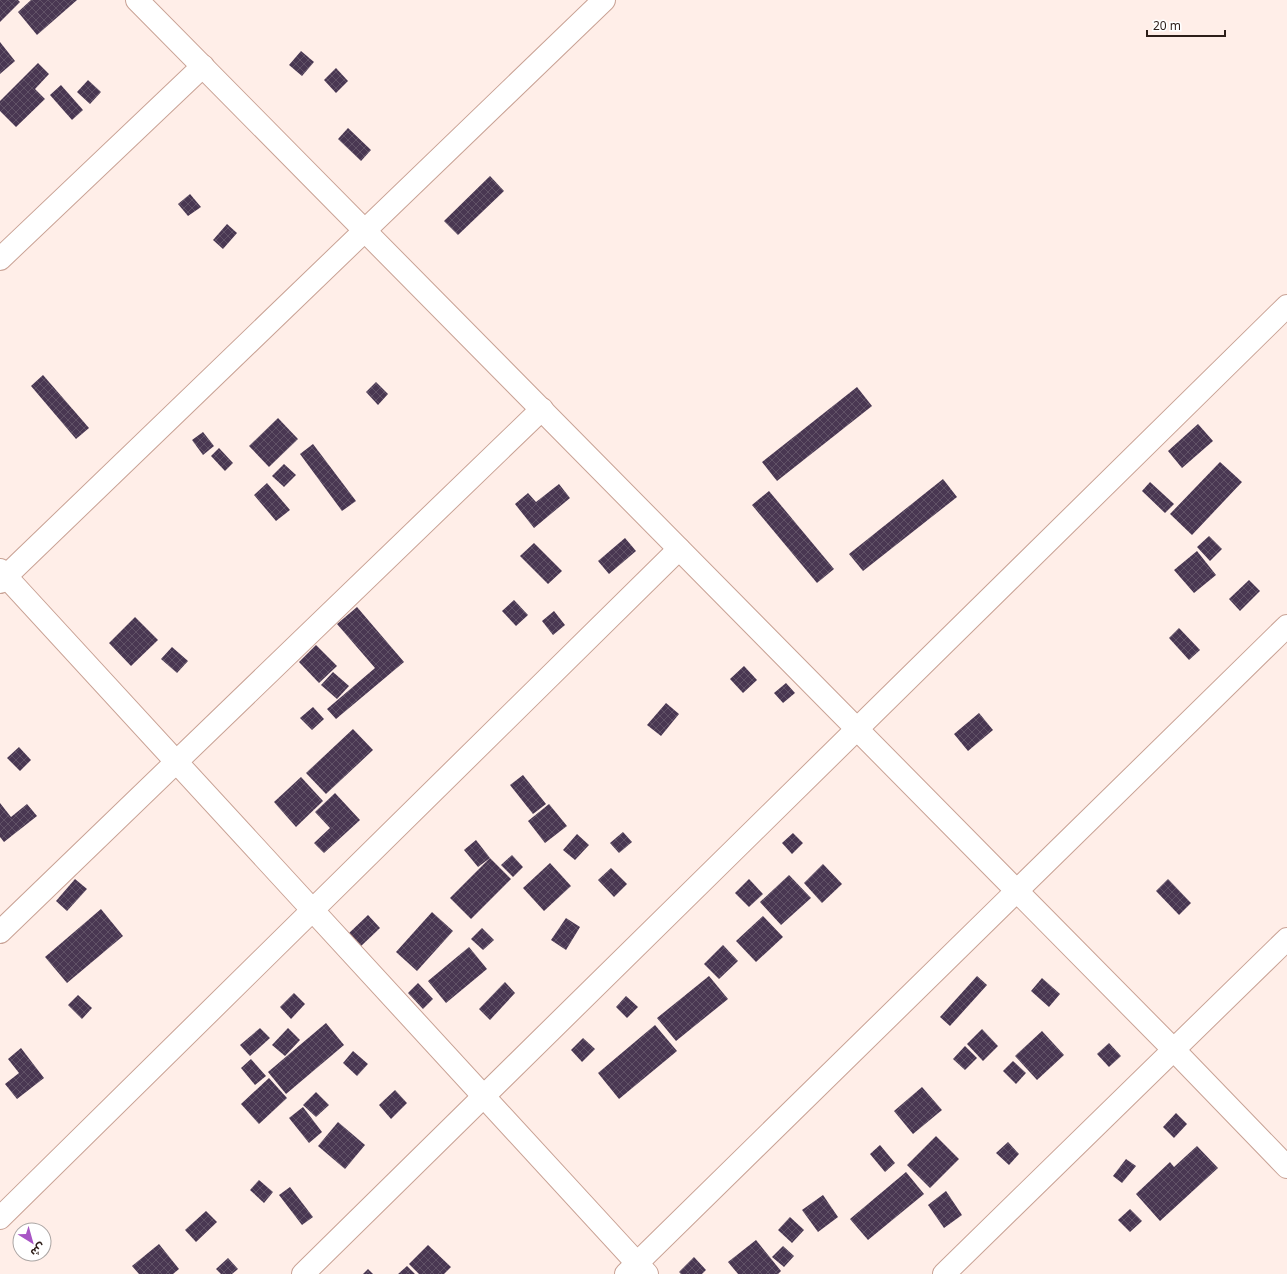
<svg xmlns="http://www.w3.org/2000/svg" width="1287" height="1274" font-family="Georgia,'Noto Sans Arabic',serif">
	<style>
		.building { fill: url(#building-cross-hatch) }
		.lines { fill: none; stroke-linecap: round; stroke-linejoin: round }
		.minor-casing { stroke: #c9a295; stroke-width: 24 }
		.minor { stroke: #fff; stroke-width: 22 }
	</style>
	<defs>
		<pattern id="building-cross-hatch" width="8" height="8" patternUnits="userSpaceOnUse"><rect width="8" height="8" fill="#493752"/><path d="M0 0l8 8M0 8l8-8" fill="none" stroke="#615267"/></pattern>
	</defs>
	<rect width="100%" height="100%" fill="#ffeee8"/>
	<g class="building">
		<path d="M 0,0 L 18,0 L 20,2 L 0,22 Z"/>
		<path d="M 31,0 L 77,0 L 37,35 L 18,12 Z"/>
		<path d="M 0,42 L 15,61 L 0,74 Z"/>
		<path d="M 301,51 L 314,62 L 302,76 L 289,65 Z"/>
		<path d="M 38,63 L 49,74 L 35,89 L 45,99 L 16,127 L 0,111 L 0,101 Z"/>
		<path d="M 336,68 L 348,81 L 336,93 L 324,80 Z"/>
		<path d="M 88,80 L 101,92 L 90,104 L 77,92 Z"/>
		<path d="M 61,85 L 83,110 L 72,120 L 50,95 Z"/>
		<path d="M 348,128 L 371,150 L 361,161 L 338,139 Z"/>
		<path d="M 490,176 L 504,191 L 458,235 L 444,221 Z"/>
		<path d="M 190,194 L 201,207 L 188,216 L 178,204 Z"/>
		<path d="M 227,224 L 237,233 L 223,249 L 213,240 Z"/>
		<path d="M 43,375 L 89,428 L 76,439 L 31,386 Z"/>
		<path d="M 376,382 L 388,394 L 378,405 L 366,392 Z"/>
		<path d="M 857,387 L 872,406 L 777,481 L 762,462 Z"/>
		<path d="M 278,418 L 298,439 L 269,467 L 249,446 Z"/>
		<path d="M 1198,424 L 1213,441 L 1182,468 L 1168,451 Z"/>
		<path d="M 203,432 L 214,446 L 203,455 L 192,440 Z"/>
		<path d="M 313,444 L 356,501 L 342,511 L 300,454 Z"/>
		<path d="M 219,448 L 233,463 L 225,471 L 211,456 Z"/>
		<path d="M 1220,462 L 1242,482 L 1192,535 L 1170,514 Z"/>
		<path d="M 284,464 L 296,475 L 284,487 L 272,476 Z"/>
		<path d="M 943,479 L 957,497 L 863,571 L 849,554 Z"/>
		<path d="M 1150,482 L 1174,504 L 1165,513 L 1142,491 Z"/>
		<path d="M 267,483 L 290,510 L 276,521 L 254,495 Z"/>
		<path d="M 559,484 L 570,498 L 534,528 L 515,504 L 528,493 L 536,502 Z"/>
		<path d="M 769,491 L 834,569 L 817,583 L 752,505 Z"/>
		<path d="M 1209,536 L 1222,549 L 1210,561 L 1197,547 Z"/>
		<path d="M 625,538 L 636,551 L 609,574 L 598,561 Z"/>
		<path d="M 534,543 L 562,571 L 548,584 L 520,556 Z"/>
		<path d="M 1197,551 L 1216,575 L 1194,593 L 1174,570 Z"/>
		<path d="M 1249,580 L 1260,591 L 1240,611 L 1229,599 Z"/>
		<path d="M 514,600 L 528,615 L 516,626 L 502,611 Z"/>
		<path d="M 357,607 L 404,662 L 336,719 L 327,709 L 375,668 L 337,624 Z"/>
		<path d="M 554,611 L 565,625 L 553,635 L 542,621 Z"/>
		<path d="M 135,617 L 158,640 L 131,666 L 109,643 Z"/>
		<path d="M 1179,628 L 1200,650 L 1189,660 L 1169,638 Z"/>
		<path d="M 316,645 L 337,666 L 319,683 L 299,662 Z"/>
		<path d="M 172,647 L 188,661 L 177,673 L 161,659 Z"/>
		<path d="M 744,666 L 757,680 L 743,693 L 730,679 Z"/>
		<path d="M 333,672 L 349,686 L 337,699 L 321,685 Z"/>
		<path d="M 786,683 L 795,693 L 783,703 L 774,693 Z"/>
		<path d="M 666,703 L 679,714 L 661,736 L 647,725 Z"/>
		<path d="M 313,707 L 324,719 L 312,730 L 300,718 Z"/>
		<path d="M 979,713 L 993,730 L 968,751 L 954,734 Z"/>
		<path d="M 353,729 L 373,750 L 326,794 L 306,773 Z"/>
		<path d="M 19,747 L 31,760 L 20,771 L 7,758 Z"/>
		<path d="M 523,775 L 546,804 L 533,814 L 510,785 Z"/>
		<path d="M 301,777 L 323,801 L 296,827 L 274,802 Z"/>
		<path d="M 335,793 L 360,820 L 324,853 L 314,843 L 330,828 L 315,812 Z"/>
		<path d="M 0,803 L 11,817 L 27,804 L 37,816 L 4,842 L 0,837 Z"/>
		<path d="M 549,804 L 567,826 L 545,843 L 528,821 Z"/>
		<path d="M 623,832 L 632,842 L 619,853 L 610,843 Z"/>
		<path d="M 793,833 L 803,843 L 792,854 L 782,843 Z"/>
		<path d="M 577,834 L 589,845 L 575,860 L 563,850 Z"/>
		<path d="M 476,840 L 490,858 L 478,867 L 464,850 Z"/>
		<path d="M 512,855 L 523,867 L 513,877 L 501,865 Z"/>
		<path d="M 490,858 L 511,879 L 471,919 L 450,898 Z"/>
		<path d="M 550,863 L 571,886 L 544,911 L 523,888 Z"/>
		<path d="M 823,864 L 842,884 L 822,903 L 804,883 Z"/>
		<path d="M 611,868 L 627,884 L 614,897 L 598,880 Z"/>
		<path d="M 789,875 L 811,898 L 781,925 L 760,902 Z"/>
		<path d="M 75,879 L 87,889 L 67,911 L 56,901 Z"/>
		<path d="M 749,879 L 763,894 L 749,907 L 735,893 Z"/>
		<path d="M 1168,879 L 1191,903 L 1179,915 L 1156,891 Z"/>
		<path d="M 101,909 L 123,936 L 67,983 L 45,957 Z"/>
		<path d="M 432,912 L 453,931 L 417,971 L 396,952 Z"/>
		<path d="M 368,915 L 380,928 L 359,948 L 347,935 Z"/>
		<path d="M 763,916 L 783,937 L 756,962 L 736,941 Z"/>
		<path d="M 566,918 L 580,927 L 566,950 L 551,940 Z"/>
		<path d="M 482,928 L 494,940 L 483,950 L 471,939 Z"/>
		<path d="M 723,945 L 738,961 L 719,979 L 704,964 Z"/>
		<path d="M 469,947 L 487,969 L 446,1003 L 428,981 Z"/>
		<path d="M 709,976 L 728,999 L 676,1041 L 657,1018 Z"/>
		<path d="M 977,976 L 987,985 L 950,1026 L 940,1017 Z"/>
		<path d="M 1042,978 L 1060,994 L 1049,1007 L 1031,991 Z"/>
		<path d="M 505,982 L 515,993 L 490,1020 L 479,1009 Z"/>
		<path d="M 418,983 L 433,999 L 423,1009 L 408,993 Z"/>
		<path d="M 294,993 L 305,1004 L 291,1019 L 280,1007 Z"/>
		<path d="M 78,995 L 92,1008 L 82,1019 L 68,1005 Z"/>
		<path d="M 626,996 L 638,1007 L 627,1018 L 616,1007 Z"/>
		<path d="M 326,1023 L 344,1045 L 286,1094 L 268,1072 Z"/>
		<path d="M 655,1025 L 677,1051 L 619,1099 L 598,1073 Z"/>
		<path d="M 260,1028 L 270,1038 L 250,1056 L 240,1045 Z"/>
		<path d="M 288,1028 L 300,1040 L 285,1056 L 272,1045 Z"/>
		<path d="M 982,1029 L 998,1046 L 983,1061 L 967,1044 Z"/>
		<path d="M 1042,1031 L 1064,1055 L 1037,1080 L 1015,1056 Z"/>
		<path d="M 583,1038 L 595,1049 L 582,1062 L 571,1050 Z"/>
		<path d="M 1109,1043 L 1121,1056 L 1109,1067 L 1097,1054 Z"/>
		<path d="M 965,1046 L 977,1058 L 965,1070 L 953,1059 Z"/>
		<path d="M 21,1048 L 44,1078 L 17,1099 L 5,1084 L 19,1073 L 8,1059 Z"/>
		<path d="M 353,1051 L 368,1064 L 357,1076 L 343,1063 Z"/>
		<path d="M 251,1059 L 266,1076 L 255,1085 L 241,1068 Z"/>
		<path d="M 1013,1061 L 1026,1073 L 1016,1084 L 1003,1071 Z"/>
		<path d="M 269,1078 L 287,1098 L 259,1124 L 241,1104 Z"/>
		<path d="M 922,1087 L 942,1110 L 913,1134 L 894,1111 Z"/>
		<path d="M 395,1090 L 407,1103 L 391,1119 L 379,1105 Z"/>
		<path d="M 316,1092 L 329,1105 L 316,1117 L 303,1105 Z"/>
		<path d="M 303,1107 L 322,1132 L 309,1143 L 289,1118 Z"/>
		<path d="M 1176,1113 L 1187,1124 L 1174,1138 L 1163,1127 Z"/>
		<path d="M 338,1122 L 365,1145 L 345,1169 L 318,1146 Z"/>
		<path d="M 936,1136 L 959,1159 L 930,1188 L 907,1165 Z"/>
		<path d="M 1008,1142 L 1019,1154 L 1009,1165 L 996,1153 Z"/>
		<path d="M 880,1145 L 895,1163 L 885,1172 L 870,1154 Z"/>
		<path d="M 1197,1146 L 1218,1168 L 1160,1221 L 1136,1194 L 1170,1162 L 1174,1167 Z"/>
		<path d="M 1126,1159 L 1136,1166 L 1122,1183 L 1113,1176 Z"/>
		<path d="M 906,1172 L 924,1194 L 868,1240 L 850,1219 Z"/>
		<path d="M 259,1180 L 273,1192 L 264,1203 L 250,1190 Z"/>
		<path d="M 290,1187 L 313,1217 L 302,1225 L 279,1195 Z"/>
		<path d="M 946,1191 L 962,1215 L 944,1228 L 928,1205 Z"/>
		<path d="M 823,1195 L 838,1217 L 818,1232 L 802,1210 Z"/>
		<path d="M 1130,1209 L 1142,1221 L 1130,1232 L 1118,1220 Z"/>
		<path d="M 206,1211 L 217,1222 L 196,1242 L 185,1230 Z"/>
		<path d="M 790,1217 L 804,1230 L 792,1243 L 778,1230 Z"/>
		<path d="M 756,1240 L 781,1271 L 778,1274 L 738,1274 L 728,1262 Z"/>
		<path d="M 159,1244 L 179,1269 L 173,1274 L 139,1274 L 132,1266 Z"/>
		<path d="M 428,1245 L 451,1267 L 444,1274 L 419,1274 L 409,1264 Z"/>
		<path d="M 783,1246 L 794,1256 L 784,1267 L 772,1257 Z"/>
		<path d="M 694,1257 L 706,1270 L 702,1274 L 681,1274 L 679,1272 Z"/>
		<path d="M 228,1258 L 238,1269 L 232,1274 L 221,1274 L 216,1269 Z"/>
		<path d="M 407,1266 L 415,1274 L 398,1274 Z"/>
		<path d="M 368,1269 L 373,1274 L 363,1274 Z"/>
	</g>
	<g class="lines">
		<defs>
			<g id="minor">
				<path d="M 137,0 L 1173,1049 L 1287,1167"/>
				<path d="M 0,259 L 203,66"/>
				<path d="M 0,570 L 647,1274"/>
				<path d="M 0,582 L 604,0"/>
				<path d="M 0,932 L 542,409"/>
				<path d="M 0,1218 L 679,549"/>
				<path d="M 303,1274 L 1287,306"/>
				<path d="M 626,1274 L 1287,626"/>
				<path d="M 944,1274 L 1287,939"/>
			</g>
		</defs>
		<use href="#minor" class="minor-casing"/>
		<use href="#minor" class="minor"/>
	</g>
	<g transform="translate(32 1242) rotate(143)"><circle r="19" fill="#ffffff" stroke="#aba5a3"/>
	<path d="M0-3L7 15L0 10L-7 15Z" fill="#a855c5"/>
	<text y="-6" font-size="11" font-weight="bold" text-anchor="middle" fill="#2d1e19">ش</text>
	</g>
	<path d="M1147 30v6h78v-6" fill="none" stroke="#2d1e19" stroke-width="2"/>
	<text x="1153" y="30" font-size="12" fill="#2d1e19" stroke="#ffffff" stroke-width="3" paint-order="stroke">20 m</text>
</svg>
